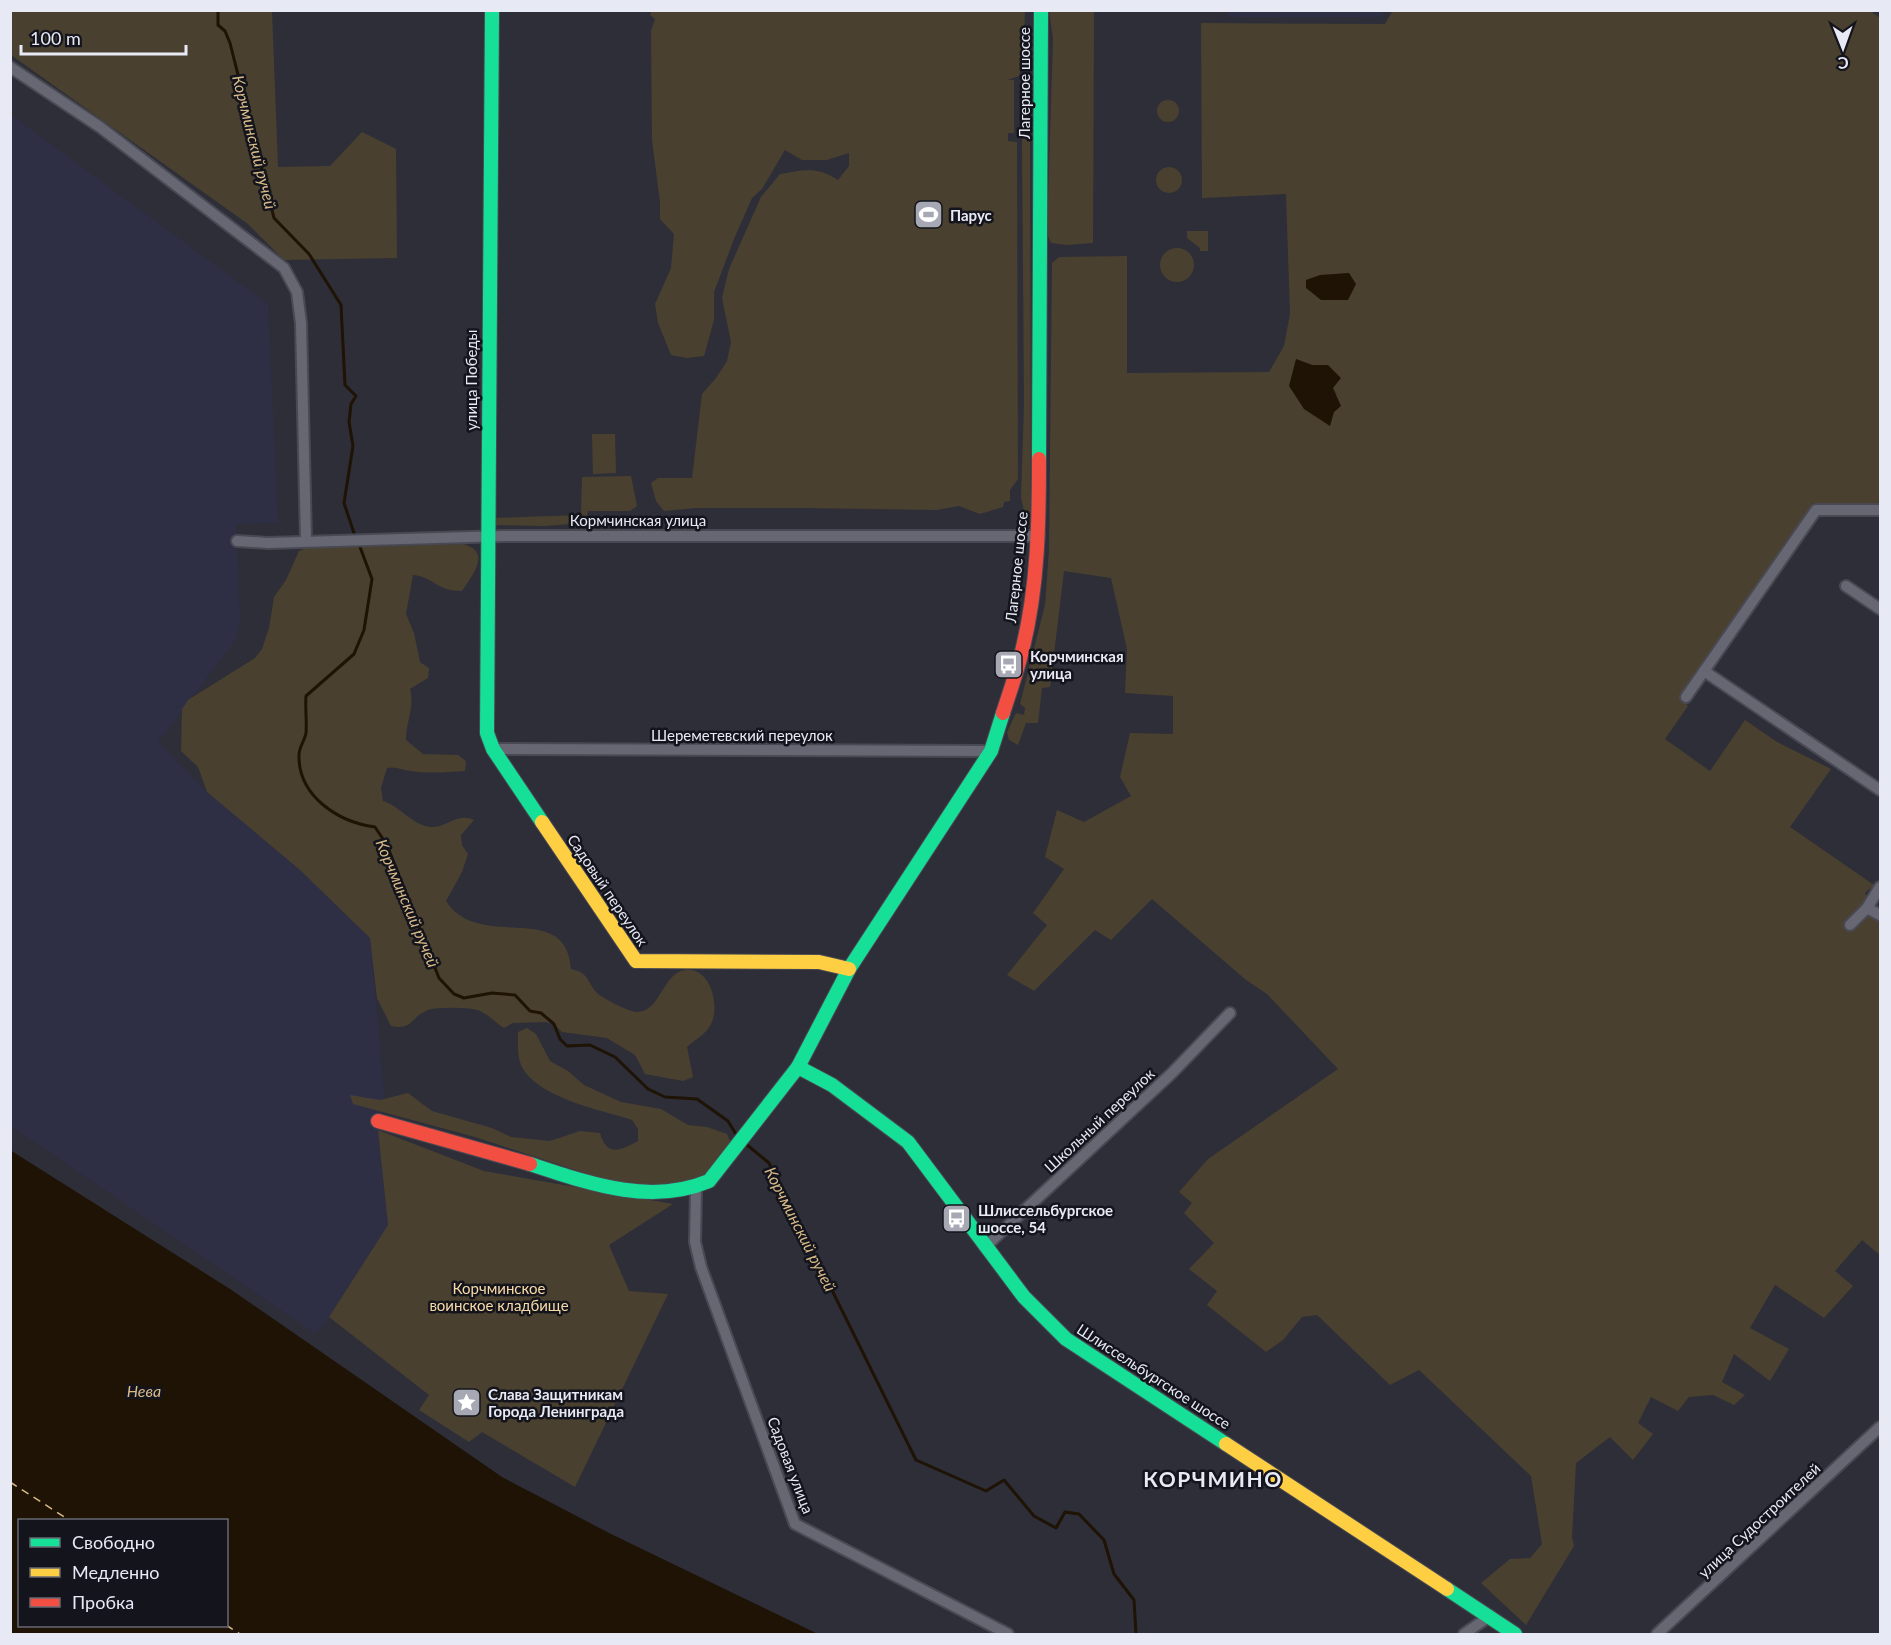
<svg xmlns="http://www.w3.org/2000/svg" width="1891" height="1645" font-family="Lato,sans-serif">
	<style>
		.built { fill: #2e2f45 }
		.green { fill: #4a4030; fill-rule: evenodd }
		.water { fill: #1e1305; fill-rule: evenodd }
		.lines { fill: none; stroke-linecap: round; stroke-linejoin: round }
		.stream { stroke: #1e1305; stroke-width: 3 }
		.ferry { stroke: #d8ba88; stroke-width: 1.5; stroke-dasharray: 8 6; stroke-linecap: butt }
		.street-casing { stroke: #484952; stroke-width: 14 }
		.fast-casing { stroke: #484952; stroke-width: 16 }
		.slow-casing { stroke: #484952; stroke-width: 16 }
		.jam-casing { stroke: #484952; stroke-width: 16 }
		.street { stroke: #666772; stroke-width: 10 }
		.fast { stroke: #16e098; stroke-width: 14 }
		.slow { stroke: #ffcf43; stroke-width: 14 }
		.jam { stroke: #f24e42; stroke-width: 14 }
		.labels { text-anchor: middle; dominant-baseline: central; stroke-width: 5; stroke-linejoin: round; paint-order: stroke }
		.street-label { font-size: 15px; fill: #e7e9f5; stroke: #13141c }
		.poi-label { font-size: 15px; font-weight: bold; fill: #e7e9f5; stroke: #13141c; text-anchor: start }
		.park-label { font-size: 15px; fill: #f8daa6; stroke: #13141c }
		.water-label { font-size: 16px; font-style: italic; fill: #d8ba88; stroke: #13141c }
		.district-label { font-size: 21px; font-weight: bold; letter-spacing: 1.5px; fill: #e7e9f5; stroke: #13141c }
	</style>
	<rect width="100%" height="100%" fill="#2d2e38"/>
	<g class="built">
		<path d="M 1229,11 L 1382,10 L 1382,17 L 1229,17 Z"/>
		<path d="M 10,114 L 268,304 L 278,523 L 236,524 L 240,618 L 237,638 L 158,742 L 207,792 L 300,870 L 370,938 L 385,1104 L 378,1121 L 378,1130 L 388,1225 L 329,1317 L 316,1334 L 11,1126 Z"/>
	</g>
	<g class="green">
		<path d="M 11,10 L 272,11 L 278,167 L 330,166 L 362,132 L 396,149 L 397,258 L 284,260 L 248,224 L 11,55 Z"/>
		<path d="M 652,10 L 1025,11 L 1023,59 L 1019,76 L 1008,80 L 1014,80 L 1014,133 L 1008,133 L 1008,141 L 1017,142 L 1018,479 L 1010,490 L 1010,501 L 1004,502 L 1003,507 L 980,514 L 959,506 L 936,510 L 804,508 L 696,508 L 664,511 L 656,501 L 651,483 L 658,478 L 692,478 L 702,394 L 716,378 L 727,361 L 731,342 L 722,298 L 729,269 L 761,197 L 780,174 C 803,170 817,166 838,180 L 849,166 L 849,153 L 827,160 L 802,160 L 785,150 L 762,189 L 752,198 L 734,239 L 714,292 L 714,320 L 704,356 L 687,358 L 671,355 L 658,323 L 655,304 L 671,268 L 674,234 L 660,219 L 660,202 L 652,140 L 651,31 L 655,19 L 650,15 Z"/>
		<path d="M 1393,10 L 1869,10 L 1880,18 L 1880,503 L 1813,503 L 1681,697 L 1688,706 L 1665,739 L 1710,771 L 1745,720 L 1777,742 L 1831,769 L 1790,827 L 1874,885 L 1865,893 L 1875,911 L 1880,915 L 1880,1255 L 1862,1240 L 1835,1271 L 1853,1286 L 1824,1318 L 1775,1285 L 1750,1328 L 1789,1349 L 1770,1381 L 1734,1354 L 1722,1382 L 1745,1395 L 1734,1405 L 1713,1395 L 1689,1397 L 1678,1411 L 1651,1397 L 1638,1423 L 1653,1434 L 1633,1460 L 1610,1437 L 1576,1463 L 1572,1537 L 1574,1546 L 1526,1625 L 1481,1583 L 1510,1559 L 1530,1558 L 1542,1544 L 1531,1476 L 1419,1370 L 1390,1385 L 1317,1315 L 1302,1317 L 1283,1340 L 1266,1352 L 1207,1305 L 1217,1291 L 1189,1269 L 1214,1243 L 1184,1213 L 1192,1203 L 1179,1192 L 1208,1159 L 1338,1069 L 1267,994 L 1246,980 L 1152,899 L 1111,940 L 1095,930 L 1034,991 L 1007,975 L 1047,925 L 1033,913 L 1064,869 L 1045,857 L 1057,810 L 1084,822 L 1131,796 L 1120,777 L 1130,733 L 1173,734 L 1173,696 L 1125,693 L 1127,649 L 1111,578 L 1064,571 L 1050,687 L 1042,688 L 1038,723 L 1026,723 L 1018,745 L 1009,740 L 1007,732 L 1016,713 L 1024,715 L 1025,708 L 1020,704 L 1045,605 L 1049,550 L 1052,263 L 1059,257 L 1127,256 L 1127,373 L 1269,372 L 1284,346 L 1290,314 L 1286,194 L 1202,198 L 1201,23 L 1385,24 ZM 1296,359 L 1312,365 L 1338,395 Z"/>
		<path d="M 1049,11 L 1094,11 L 1093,243 L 1066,245 L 1051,243 L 1047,234 L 1053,38 Z"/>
		<circle cx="1168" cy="111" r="11"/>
		<path d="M 1027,138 L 1030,141 L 1031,517 L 1026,521 L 1021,497 L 1024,405 L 1022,139 Z"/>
		<circle cx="1169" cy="180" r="13"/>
		<path d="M 1187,231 L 1208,231 L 1208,251 L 1200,251 L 1200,248 L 1187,238 Z"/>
		<circle cx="1177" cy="265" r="17"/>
		<path d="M 592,434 L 615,434 L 616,473 L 593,474 Z"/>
		<path d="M 631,476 L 637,506 L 630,511 L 588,511 L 585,523 L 545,526 L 493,525 L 492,518 L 581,515 L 582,477 Z"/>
		<path d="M 350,543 L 360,547 L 463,544 C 492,552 473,574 462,591 C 436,591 434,577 413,575 L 406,614 L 414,633 L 420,662 L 429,668 L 428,678 L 410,689 C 415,707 406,721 406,740 L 423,754 L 458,755 L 466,761 L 465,771 C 448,772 428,774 411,771 C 402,770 395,766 387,768 L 381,788 L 383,801 C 399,806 409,821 425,826 C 444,832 455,811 474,820 L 461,835 L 462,845 L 468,854 L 462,872 L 446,901 C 479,953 566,898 571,969 C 588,972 587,981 596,992 C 600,997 629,1012 636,1012 C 661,1013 662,972 686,970 C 711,967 721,1008 710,1026 C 705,1035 694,1040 687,1047 L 693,1077 L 683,1081 L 645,1074 L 635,1055 L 607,1038 L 562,1032 L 554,1024 L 545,1022 L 513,1023 L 504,1028 C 496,1023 489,1015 480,1011 C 472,1007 437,1007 428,1010 C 411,1016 413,1031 391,1026 L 377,998 L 370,938 L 300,870 L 207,792 L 198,767 L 181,751 L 182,709 L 188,700 L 255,658 L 262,649 L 269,628 L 274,597 L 286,580 L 299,551 L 309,547 Z"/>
		<path d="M 527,1028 L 536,1034 L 550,1061 L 568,1071 L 584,1085 L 621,1102 L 661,1109 L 688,1125 L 707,1127 L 727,1134 L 731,1143 L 707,1177 L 688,1185 L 644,1186 L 612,1182 L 475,1137 L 353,1104 L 350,1095 L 380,1100 L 408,1093 L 432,1111 L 492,1128 L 511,1137 L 550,1141 L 580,1131 L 600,1133 C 607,1158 621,1150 638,1141 L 638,1129 L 632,1120 C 602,1110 536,1098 521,1065 C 517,1055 518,1043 518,1032 Z"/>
		<path d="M 378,1130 L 484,1171 L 673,1204 L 609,1245 L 629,1291 L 668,1294 L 575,1487 L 482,1432 L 469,1442 L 419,1410 L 429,1395 L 329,1317 L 388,1225 Z"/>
	</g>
	<g class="water">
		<path d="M 1349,273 L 1356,284 L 1348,300 L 1321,300 L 1306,288 L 1306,280 L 1320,275 Z"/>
		<path d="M 1296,359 L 1312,365 L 1328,365 L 1341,378 L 1333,388 L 1341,406 L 1334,412 L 1330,426 L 1304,409 L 1289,386 Z"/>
		<path d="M 10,1150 L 230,1289 L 502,1477 L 611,1534 L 818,1634 L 11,1634 ZM 20,1520 L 226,1520 L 226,1626 L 20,1626 Z"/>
	</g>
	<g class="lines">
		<g class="stream">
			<path d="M 218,10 L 218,25 L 225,31 L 230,43 L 274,218 L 309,254 L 341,305 L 345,385 L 356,396 L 351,404 L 349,422 L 353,446 L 344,503 L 354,533"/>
			<path d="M 360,547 L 372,579 L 364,630 L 354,654 L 306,696 C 305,708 307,721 306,733 C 305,740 299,747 299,755 C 298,796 338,822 375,827 L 387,845 L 439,978 L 454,994 L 464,998 L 492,993 L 515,995 L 530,1011 L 541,1013 L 554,1024 L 560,1039 L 567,1046 L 590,1045 L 615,1057 L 648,1089 L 665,1097 L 697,1099 L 728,1121 L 737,1136"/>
			<path d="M 746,1144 L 769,1163 L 916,1460 L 986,1491 L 1004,1480 L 1034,1516 L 1056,1528 L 1065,1512 L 1079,1514 L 1104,1540 L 1114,1574 L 1134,1600 L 1136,1634"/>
		</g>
		<g class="ferry">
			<path d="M 10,1482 L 69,1520"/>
			<path d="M 226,1625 L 240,1634"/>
		</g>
		<defs>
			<g id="street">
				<path d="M 10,67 L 100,127 L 284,268 L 297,292 L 301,323 L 306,540"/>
				<path d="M 237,541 L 268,543 L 504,536 L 1039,536"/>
				<path d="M 1846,586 L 1880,609"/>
				<path d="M 1704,671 L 1880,790"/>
				<path d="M 1686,697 L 1816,510 L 1880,510"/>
				<path d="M 493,749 L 991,751"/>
				<path d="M 1867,908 L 1880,915"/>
				<path d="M 1850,925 L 1867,908 L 1880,887"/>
				<path d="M 696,1189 L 695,1242 L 701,1267 L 795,1524 L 1008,1634"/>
				<path d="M 985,1247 L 1172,1073 L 1230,1013"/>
				<path d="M 1464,1634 L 1490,1616"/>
				<path d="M 1657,1634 L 1880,1427"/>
			</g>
			<g id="fast">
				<path d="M 492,10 L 487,733 L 493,749 L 542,822"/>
				<path d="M 1039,459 L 1041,10"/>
				<path d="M 798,1067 L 832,1085 L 908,1142 L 1024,1297 L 1066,1339 L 1226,1444"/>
				<path d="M 530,1164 C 588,1183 650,1206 709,1181 L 798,1067 L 849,969 L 991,751 L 1003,713"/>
				<path d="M 1447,1589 L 1515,1634"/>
			</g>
			<g id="slow">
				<path d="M 542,822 L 636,961 L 819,962 L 849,969"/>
				<path d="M 1226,1444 L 1447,1589"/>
			</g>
			<g id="jam">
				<path d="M 1003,713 C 1010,691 1018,669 1023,647 C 1038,585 1039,523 1039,459"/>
				<path d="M 378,1121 L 530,1164"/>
			</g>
		</defs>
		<use href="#street" class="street-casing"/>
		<use href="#fast" class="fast-casing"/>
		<use href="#slow" class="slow-casing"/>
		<use href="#jam" class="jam-casing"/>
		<use href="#street" class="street"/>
		<use href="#fast" class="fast"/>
		<use href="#slow" class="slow"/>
		<use href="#jam" class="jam"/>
	</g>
	<defs>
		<symbol id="stadium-square" viewBox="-11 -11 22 22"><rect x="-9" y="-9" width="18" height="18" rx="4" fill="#a6a8b3" stroke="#13141c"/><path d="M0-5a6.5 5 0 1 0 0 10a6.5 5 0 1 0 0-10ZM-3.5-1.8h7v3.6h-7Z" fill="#fff"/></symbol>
		<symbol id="bus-square" viewBox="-11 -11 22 22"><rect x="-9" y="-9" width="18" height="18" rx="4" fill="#a6a8b3" stroke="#13141c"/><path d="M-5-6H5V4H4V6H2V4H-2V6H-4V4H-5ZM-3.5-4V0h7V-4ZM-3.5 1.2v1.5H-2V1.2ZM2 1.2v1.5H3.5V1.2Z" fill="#fff"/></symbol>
		<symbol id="sight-square" viewBox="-11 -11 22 22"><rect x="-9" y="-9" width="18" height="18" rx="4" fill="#a6a8b3" stroke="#13141c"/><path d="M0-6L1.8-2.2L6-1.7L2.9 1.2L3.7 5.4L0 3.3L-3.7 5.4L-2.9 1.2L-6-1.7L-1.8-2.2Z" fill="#fff"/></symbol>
	</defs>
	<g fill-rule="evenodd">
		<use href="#stadium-square" x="912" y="198" width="33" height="33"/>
		<use href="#bus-square" x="992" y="648" width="33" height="33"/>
		<use href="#bus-square" x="940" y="1202" width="33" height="33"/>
		<use href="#sight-square" x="450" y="1386" width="33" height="33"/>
	</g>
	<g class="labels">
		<g class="street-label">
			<text transform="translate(1024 83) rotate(-90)">Лагерное шоссе</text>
			<text transform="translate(471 380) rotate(-90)">улица Победы</text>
			<text x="638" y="520">Кормчинская улица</text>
			<text transform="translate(1016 567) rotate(-84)">Лагерное шоссе</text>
			<text x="742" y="735">Шереметевский переулок</text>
			<text transform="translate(608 890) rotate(56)">Садовый переулок</text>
			<text transform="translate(1099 1120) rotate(-43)">Школьный переулок</text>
			<text transform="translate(1154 1376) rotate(33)">Шлиссельбургское шоссе</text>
			<text transform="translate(791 1465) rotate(69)">Садовая улица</text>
			<text transform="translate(1759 1520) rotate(-43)">улица Судостроителей</text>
		</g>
		<g class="poi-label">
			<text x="950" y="215">Парус</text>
			<text x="1030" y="656">Корчминская<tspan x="1030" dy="17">улица</tspan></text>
			<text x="978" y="1210">Шлиссельбургское<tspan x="978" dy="17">шоссе, 54</tspan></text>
			<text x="488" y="1394">Слава Защитникам<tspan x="488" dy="17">Города Ленинграда</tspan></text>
		</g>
		<g class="park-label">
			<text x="499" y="1288">Корчминское<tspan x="499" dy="17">воинское кладбище</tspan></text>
		</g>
		<g class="water-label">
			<text transform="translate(255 142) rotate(76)">Корчминский ручей</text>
			<text transform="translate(408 903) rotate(67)">Корчминский ручей</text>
			<text transform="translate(801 1229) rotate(63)">Корчминский ручей</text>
			<text x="144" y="1390">Нева</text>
		</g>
		<g class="district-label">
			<text x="1213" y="1478">КОРЧМИНО</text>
		</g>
	</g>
	<rect width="1891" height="1645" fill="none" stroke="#e7e9f5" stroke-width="24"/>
	<rect x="18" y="1519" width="210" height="108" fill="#13141c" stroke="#686973" stroke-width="1.5"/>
	<rect x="30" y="1538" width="30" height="9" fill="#16e098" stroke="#686973" stroke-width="1.5"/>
	<text x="72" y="1549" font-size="18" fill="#e7e9f5">Свободно</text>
	<rect x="30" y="1568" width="30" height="9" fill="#ffcf43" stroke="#686973" stroke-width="1.5"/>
	<text x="72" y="1579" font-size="18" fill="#e7e9f5">Медленно</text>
	<rect x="30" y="1598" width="30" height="9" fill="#f24e42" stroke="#686973" stroke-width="1.5"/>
	<text x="72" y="1609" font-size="18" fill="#e7e9f5">Пробка</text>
	<g transform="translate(1843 48) rotate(179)" stroke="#13141c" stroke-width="4.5" paint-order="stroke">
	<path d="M0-4.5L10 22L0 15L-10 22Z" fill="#e7e9f5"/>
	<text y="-9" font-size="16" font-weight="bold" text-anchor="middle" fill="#e7e9f5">С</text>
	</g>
	<path d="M21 45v9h165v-9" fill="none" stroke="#e7e9f5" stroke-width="3"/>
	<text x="30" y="45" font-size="18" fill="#e7e9f5" stroke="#13141c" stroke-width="4.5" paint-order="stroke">100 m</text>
</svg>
